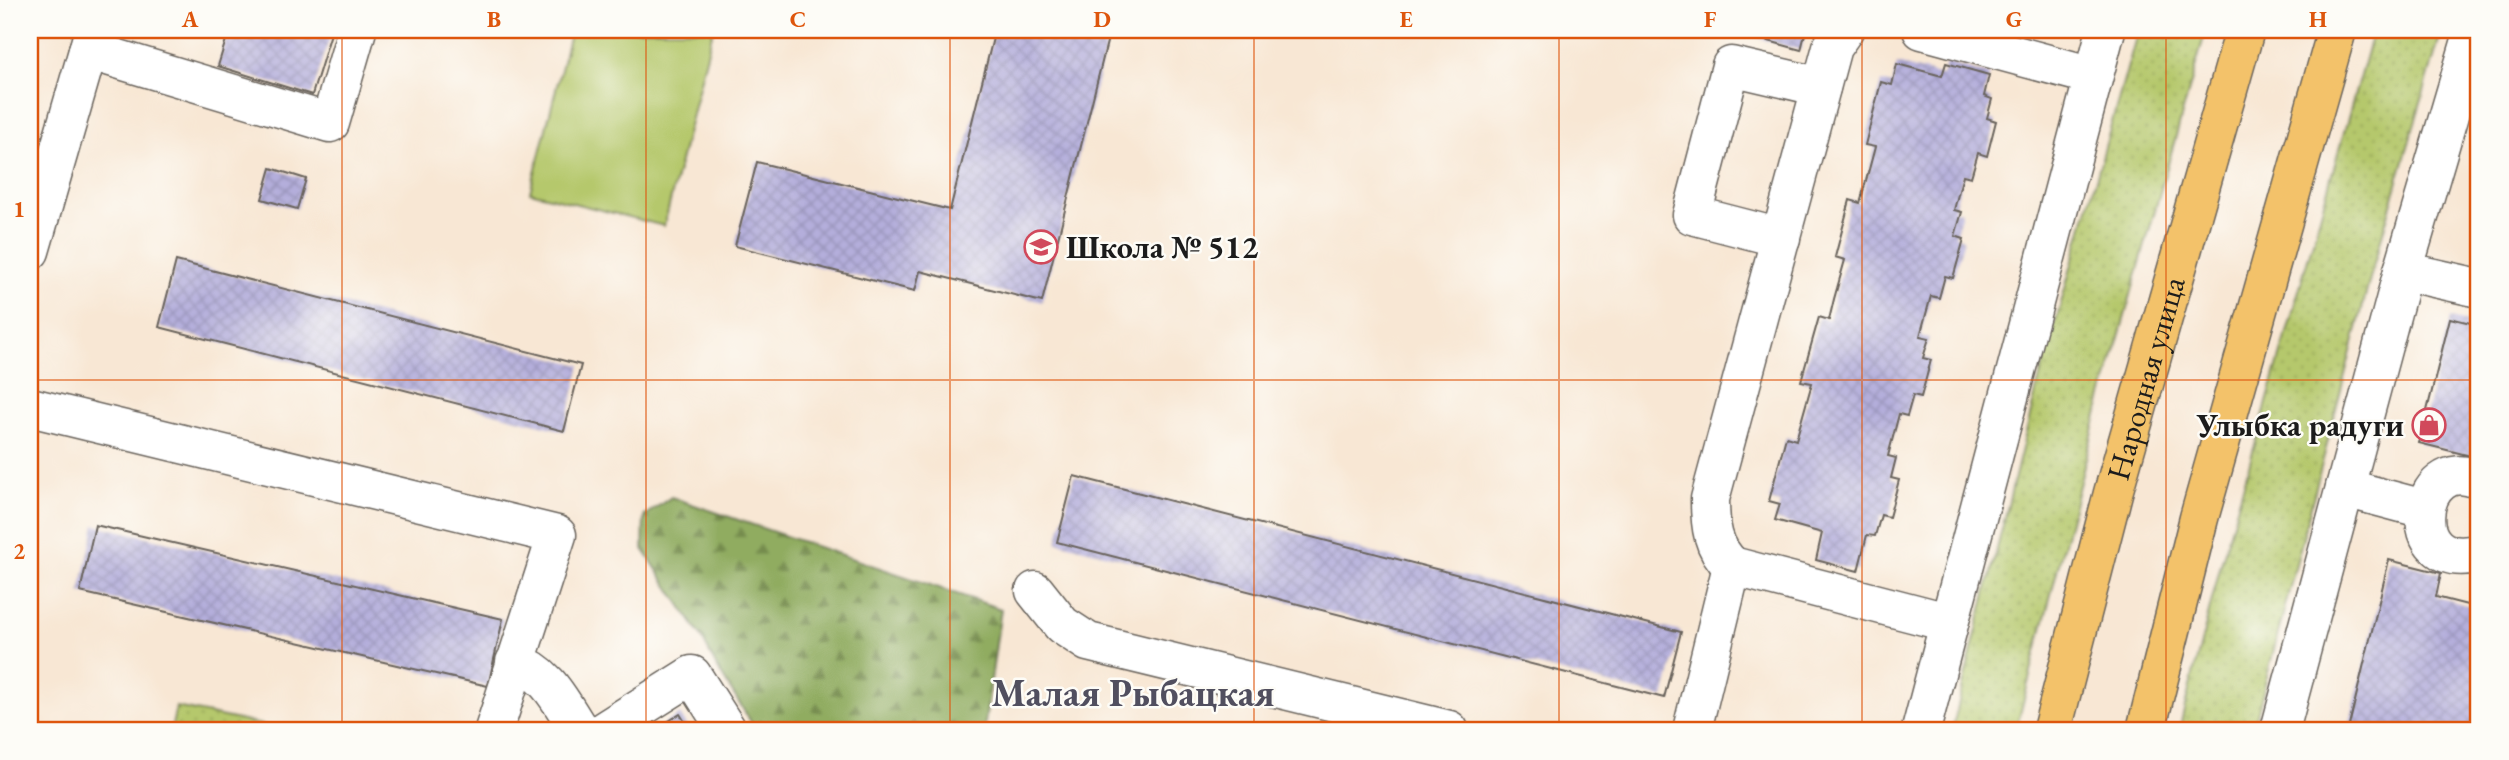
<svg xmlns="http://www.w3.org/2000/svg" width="2509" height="760" font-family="'EB Garamond',serif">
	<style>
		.grass { fill: #b5c86c; stroke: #687244; stroke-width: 2 }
		.forest { fill: url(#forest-firs); stroke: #56643e; stroke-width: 2 }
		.park { fill: url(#park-dots); stroke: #687244; stroke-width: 2 }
		.building { fill: url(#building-cross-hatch) }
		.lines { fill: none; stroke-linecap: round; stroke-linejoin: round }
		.minor-casing { stroke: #69635c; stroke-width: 41 }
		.major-casing { stroke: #69635c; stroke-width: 41 }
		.minor { stroke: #fff; stroke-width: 38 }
		.major { stroke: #f3c26a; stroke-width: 38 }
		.grid { fill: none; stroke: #de560d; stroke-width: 2; stroke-opacity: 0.55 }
		.labels { text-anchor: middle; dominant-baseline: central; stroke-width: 5; stroke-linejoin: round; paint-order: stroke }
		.poi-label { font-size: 32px; font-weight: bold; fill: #1c1c1c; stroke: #fdfcf7; text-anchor: start }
		.street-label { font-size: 32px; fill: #1c1c1c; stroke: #fdfcf7 }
		.district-label { font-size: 38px; font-weight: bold; fill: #514f5f; stroke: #fdfcf7 }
		.neatline { fill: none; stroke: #de560d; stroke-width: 2.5 }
		.grid-label { font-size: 23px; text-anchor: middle; font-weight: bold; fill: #de560d }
	</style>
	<defs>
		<pattern id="forest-firs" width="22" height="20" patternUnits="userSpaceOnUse" patternTransform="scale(1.75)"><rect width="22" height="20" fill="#90ac60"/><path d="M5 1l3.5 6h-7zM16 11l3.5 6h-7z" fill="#758b4e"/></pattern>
		<pattern id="park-dots" width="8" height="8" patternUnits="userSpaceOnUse" patternTransform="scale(1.75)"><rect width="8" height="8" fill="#b5c86c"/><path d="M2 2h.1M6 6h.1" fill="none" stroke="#9bab5d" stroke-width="1.8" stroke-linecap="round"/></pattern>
		<pattern id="building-cross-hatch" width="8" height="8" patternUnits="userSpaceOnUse" patternTransform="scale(1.75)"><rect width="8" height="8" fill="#b4aedb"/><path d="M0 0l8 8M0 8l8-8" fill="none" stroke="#9a95bb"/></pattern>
	</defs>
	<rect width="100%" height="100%" fill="#fdfcf7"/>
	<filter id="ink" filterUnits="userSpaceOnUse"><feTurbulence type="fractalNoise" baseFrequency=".0143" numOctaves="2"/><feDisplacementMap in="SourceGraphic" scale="14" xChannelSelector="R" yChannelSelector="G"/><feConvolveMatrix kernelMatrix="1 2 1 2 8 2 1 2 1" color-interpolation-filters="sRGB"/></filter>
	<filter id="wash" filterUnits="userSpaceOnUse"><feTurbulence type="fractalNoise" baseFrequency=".00686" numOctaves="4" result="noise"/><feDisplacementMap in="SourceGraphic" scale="28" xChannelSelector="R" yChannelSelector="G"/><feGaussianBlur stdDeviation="1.57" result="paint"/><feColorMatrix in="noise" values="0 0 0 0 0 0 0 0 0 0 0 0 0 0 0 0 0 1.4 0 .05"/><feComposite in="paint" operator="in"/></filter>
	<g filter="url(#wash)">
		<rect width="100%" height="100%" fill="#f8e7d4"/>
		<path class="grass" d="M 571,30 L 713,30 L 664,226 L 530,192 Z"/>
		<path class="forest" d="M 671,497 L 1001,609 L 984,730 L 756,730 L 716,666 L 701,636 L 643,549 L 644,516 Z"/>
		<g class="park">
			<path d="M 2138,30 L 2206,30 L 2100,404 L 2016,730 L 1952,730 L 2037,388 Z"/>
			<path d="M 2373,30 L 2442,30 L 2374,263 L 2253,730 L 2179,730 L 2221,564 Z"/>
			<path d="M 176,707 L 287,730 L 171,730 Z"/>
		</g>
		<g id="blocks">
			<g class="building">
				<path d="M 229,30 L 332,30 L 312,95 L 218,66 Z"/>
				<path d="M 995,30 L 1110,30 L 1042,302 L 920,271 L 915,291 L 735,246 L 757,162 L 950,210 Z"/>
				<path d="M 1756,30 L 1806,30 L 1801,50 L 1754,37 Z"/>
				<path d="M 1946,63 L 1989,75 L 1984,96 L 1992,99 L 1987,118 L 1996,121 L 1987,156 L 1978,153 L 1971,177 L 1963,175 L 1954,210 L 1962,212 L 1955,236 L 1964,239 L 1953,278 L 1945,276 L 1939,298 L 1931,296 L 1920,336 L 1929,338 L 1923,358 L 1931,360 L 1921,397 L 1913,395 L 1907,416 L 1899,414 L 1888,456 L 1896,458 L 1891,478 L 1899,480 L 1889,517 L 1881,515 L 1875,536 L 1867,535 L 1858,571 L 1816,560 L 1822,533 L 1775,520 L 1780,504 L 1769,501 L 1786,437 L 1796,440 L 1812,383 L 1801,381 L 1819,317 L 1829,320 L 1834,299 L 1845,260 L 1835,257 L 1850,200 L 1860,203 L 1875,147 L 1865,145 L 1881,82 L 1892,85 L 1897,64 L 1942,76 Z"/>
				<path d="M 271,168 L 306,179 L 297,209 L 262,199 Z"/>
				<path d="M 176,261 L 581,365 L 564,431 L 159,327 Z"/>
				<path d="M 2450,318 L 2479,325 L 2479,458 L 2419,443 Z"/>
				<path d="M 1074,476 L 1681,632 L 1664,698 L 1057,542 Z"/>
				<path d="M 95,525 L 503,619 L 488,686 L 80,592 Z"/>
				<path d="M 2389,560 L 2441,573 L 2436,597 L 2479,608 L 2479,730 L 2348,730 Z"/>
				<path d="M 680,714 L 690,730 L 654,730 Z"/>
			</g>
		</g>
	</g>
	<g filter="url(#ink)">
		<use href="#blocks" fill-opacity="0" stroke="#69635c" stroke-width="2"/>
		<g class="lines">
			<defs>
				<g id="minor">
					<path d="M 1922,30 L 2093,76"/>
					<path d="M 88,50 L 330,123 L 357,30"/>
					<path d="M 1781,238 L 1692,215 L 1731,66 L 1821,87"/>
					<path d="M 30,251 L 94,30"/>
					<path d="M 2403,271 L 2479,288"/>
					<path d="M 30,407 L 557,535 L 494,730"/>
					<path d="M 2479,480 C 2416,450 2399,575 2479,553"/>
					<path d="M 2345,488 L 2424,509"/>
					<path d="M 1732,566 C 1712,547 1710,526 1710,499 L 1832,47 L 1844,30"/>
					<path d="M 1035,591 L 1062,625 L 1088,642 L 1449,730"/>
					<path d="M 515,662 C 548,672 561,703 579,730"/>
					<path d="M 605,730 L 692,675 L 727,730"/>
					<path d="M 1692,730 L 1732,566 L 1947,622"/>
					<path d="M 1921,730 L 2106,30"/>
					<path d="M 2280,730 L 2403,271 L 2474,30"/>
				</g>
				<g id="major">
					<path id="s1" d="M 2052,730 L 2113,493 L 2245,30"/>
					<path d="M 2146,730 L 2199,518 L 2337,30"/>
				</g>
			</defs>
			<use href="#minor" class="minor-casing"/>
			<use href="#major" class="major-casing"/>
			<use href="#minor" class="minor"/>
			<use href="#major" class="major"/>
		</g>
	</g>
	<path class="grid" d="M 342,30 L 342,730M 646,30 L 646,730M 950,30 L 950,730M 1254,30 L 1254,730M 1559,30 L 1559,730M 1862,30 L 1862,730M 2166,30 L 2166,730M 30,380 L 2479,380"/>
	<defs>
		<symbol id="school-ring" viewBox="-11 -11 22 22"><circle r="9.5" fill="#fdfcf7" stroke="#d1495b" stroke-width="1.5"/><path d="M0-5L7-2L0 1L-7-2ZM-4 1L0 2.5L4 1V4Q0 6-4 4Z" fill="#d1495b"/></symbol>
		<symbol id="shop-ring" viewBox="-11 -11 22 22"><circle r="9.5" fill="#fdfcf7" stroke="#d1495b" stroke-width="1.5"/><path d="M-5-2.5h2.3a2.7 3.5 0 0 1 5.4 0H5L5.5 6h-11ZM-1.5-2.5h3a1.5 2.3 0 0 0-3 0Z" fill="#d1495b"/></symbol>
	</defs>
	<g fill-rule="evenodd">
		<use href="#school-ring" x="1022" y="228" width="38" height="38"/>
		<use href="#shop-ring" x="2410" y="406" width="38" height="38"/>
	</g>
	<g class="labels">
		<g class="poi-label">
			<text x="1066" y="247">Школа № 512</text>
			<text x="2404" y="425" text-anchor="end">Улыбка радуги</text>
		</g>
		<g class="street-label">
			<text stroke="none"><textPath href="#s1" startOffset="364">Народная улица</textPath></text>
		</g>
		<g class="district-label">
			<text x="1133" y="692">Малая Рыбацкая</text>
		</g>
	</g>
	<rect width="2509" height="760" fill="none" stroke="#fdfcf7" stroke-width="77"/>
	<rect x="38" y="38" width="2432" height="684" class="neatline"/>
	<g class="grid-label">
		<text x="190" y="27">A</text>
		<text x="494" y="27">B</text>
		<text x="798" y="27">C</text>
		<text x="1102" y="27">D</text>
		<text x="1406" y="27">E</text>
		<text x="1710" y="27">F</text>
		<text x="2014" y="27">G</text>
		<text x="2318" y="27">H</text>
		<text x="19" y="217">1</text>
		<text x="19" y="559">2</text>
	</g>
</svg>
